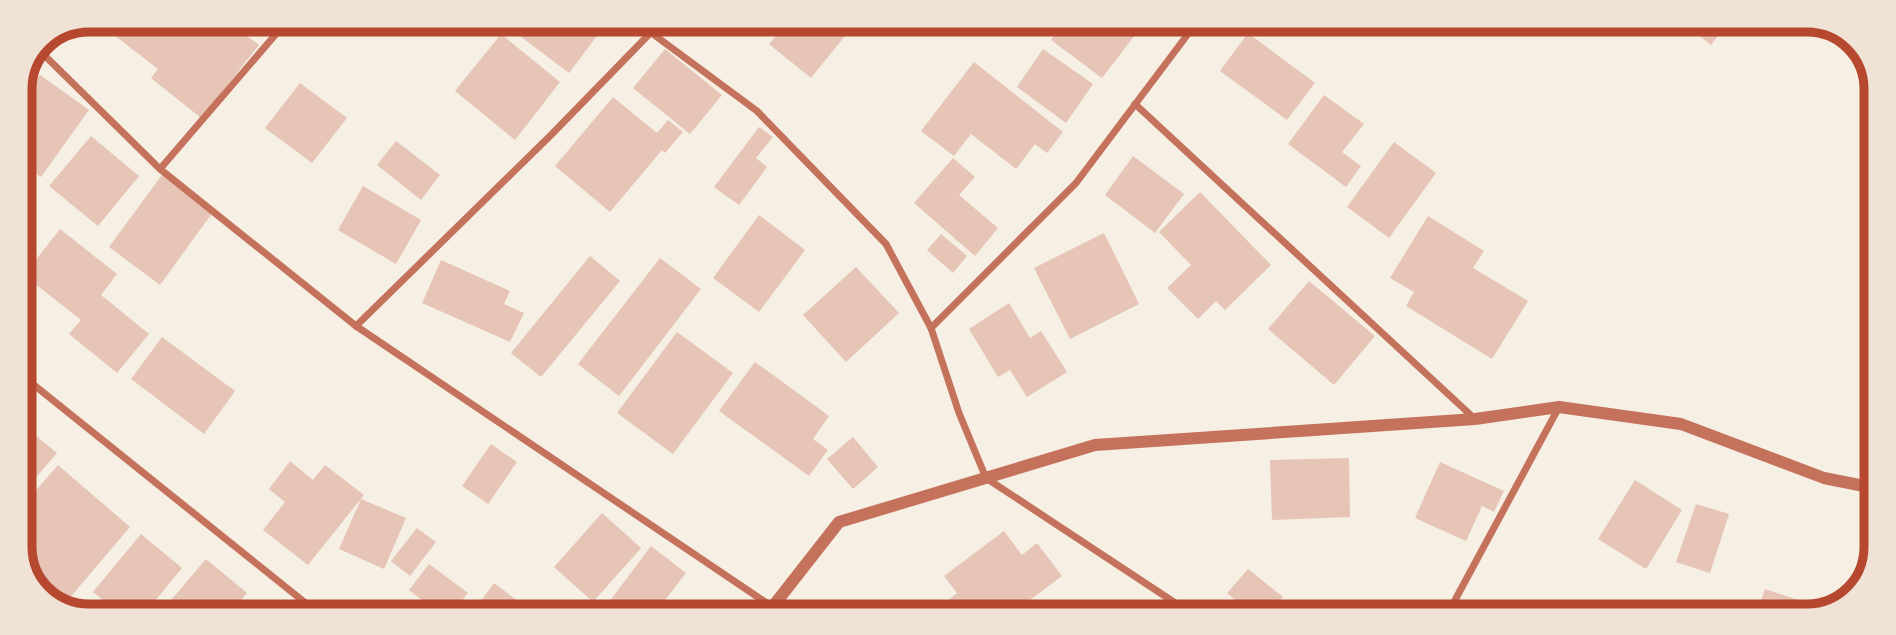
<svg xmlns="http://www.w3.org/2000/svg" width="1896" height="635" font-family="'Nunito Sans',sans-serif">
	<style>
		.building { fill: #e6c5b7 }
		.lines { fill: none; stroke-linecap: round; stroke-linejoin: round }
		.minor { stroke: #c5725c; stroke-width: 7 }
		.tertiary { stroke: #c5725c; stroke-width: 12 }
		.rim { fill: none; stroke: #b5482f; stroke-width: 9 }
	</style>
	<rect width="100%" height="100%" fill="#f6efe4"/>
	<g class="building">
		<path d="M 126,19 L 226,20 L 259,45 L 201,118 L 151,78 L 158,69 L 114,35 Z"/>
		<path d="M 513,20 L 609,20 L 569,73 L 508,27 Z"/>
		<path d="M 788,21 L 857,21 L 811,78 L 769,44 Z"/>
		<path d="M 1064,21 L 1136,21 L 1142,26 L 1102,78 L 1051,40 Z"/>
		<path d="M 1683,23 L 1728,23 L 1711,45 Z"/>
		<path d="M 1248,33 L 1315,83 L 1287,120 L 1220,71 Z"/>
		<path d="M 501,34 L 560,82 L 515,140 L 455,91 Z"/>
		<path d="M 665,49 L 722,95 L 690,134 L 633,88 Z"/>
		<path d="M 1043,49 L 1093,84 L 1066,123 L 1017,87 Z"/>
		<path d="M 974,62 L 1063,132 L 1047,153 L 1035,144 L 1016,169 L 971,134 L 954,156 L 921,131 Z"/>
		<path d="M 40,75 L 89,110 L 41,177 L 19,161 L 19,104 Z"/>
		<path d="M 300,83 L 347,118 L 312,163 L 265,128 Z"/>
		<path d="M 1324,95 L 1364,124 L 1342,152 L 1361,166 L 1346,187 L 1288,144 Z"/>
		<path d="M 613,97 L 657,133 L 668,120 L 683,132 L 665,153 L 662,150 L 610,212 L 555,166 Z"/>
		<path d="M 759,127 L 773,137 L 756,158 L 767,167 L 739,205 L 714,187 Z"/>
		<path d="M 91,136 L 139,176 L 98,226 L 49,186 Z"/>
		<path d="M 396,141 L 440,175 L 421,200 L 377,165 Z"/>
		<path d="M 1394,142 L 1436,173 L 1389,238 L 1347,207 Z"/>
		<path d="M 1133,156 L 1184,194 L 1155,233 L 1105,195 Z"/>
		<path d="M 953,158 L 975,177 L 959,195 L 998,228 L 975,256 L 914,203 Z"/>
		<path d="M 162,175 L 213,212 L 160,285 L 109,247 Z"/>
		<path d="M 363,186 L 421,220 L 396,264 L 338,230 Z"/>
		<path d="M 1200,192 L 1271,265 L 1225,310 L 1216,301 L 1198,319 L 1167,288 L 1191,265 L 1159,232 Z"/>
		<path d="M 759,215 L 805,250 L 759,312 L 713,278 Z"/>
		<path d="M 1428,216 L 1484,251 L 1473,268 L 1528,301 L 1492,359 L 1406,306 L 1414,292 L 1390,278 Z"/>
		<path d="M 60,229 L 117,274 L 101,295 L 149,334 L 117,373 L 69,334 L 81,320 L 24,275 Z"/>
		<path d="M 1104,233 L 1139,304 L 1070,339 L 1034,268 Z"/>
		<path d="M 941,234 L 967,256 L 953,273 L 927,250 Z"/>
		<path d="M 590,256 L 620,281 L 541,377 L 511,353 Z"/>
		<path d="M 660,258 L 701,289 L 619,396 L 578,364 Z"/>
		<path d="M 441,260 L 510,291 L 504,304 L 524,313 L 510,342 L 422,303 Z"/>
		<path d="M 856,267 L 899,313 L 846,362 L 803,315 Z"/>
		<path d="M 1309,281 L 1375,336 L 1334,385 L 1268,329 Z"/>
		<path d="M 1009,303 L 1030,338 L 1041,331 L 1067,372 L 1027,397 L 1010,370 L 998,377 L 969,329 Z"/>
		<path d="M 677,332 L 733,373 L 673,454 L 617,413 Z"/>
		<path d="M 162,337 L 235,391 L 204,434 L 131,379 Z"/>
		<path d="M 755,362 L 829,416 L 813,439 L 828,450 L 809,476 L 719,411 Z"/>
		<path d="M 19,422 L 57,453 L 19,497 Z"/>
		<path d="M 853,437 L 878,467 L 853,489 L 827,459 Z"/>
		<path d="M 491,444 L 517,462 L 488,504 L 462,486 Z"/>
		<path d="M 1349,458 L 1350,517 L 1272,520 L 1270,460 Z"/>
		<path d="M 290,461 L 313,480 L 325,465 L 364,495 L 308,565 L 263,530 L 285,502 L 269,489 Z"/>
		<path d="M 1440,462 L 1504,491 L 1494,512 L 1482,506 L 1466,541 L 1415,518 Z"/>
		<path d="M 58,465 L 130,527 L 67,601 L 24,564 L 19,551 L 19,510 Z"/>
		<path d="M 1635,480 L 1682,510 L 1646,569 L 1598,539 Z"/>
		<path d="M 361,499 L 406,518 L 384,569 L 339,549 Z"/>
		<path d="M 1696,504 L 1729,514 L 1710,573 L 1676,562 Z"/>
		<path d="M 602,513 L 641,548 L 593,602 L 554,567 Z"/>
		<path d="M 417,528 L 436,542 L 410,576 L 391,561 Z"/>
		<path d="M 1004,531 L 1022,555 L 1037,543 L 1062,576 L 1011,614 L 945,614 L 940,607 L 957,593 L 944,576 Z"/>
		<path d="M 141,534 L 182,568 L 146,612 L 118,612 L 93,592 Z"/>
		<path d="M 651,546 L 686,573 L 655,613 L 616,613 L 606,606 Z"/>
		<path d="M 206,559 L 247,593 L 231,613 L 161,612 Z"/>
		<path d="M 429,564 L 468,593 L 452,613 L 438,613 L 409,590 Z"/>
		<path d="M 1248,569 L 1283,597 L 1269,615 L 1253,615 L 1227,593 Z"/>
		<path d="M 494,583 L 534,613 L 472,613 Z"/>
		<path d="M 1765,589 L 1823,608 L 1822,611 L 1808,616 L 1756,616 Z"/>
		<path d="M 1033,605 L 1040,614 L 1022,614 Z"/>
	</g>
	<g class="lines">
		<g class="minor">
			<path d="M 634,20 L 757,111 L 886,244 L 931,328 L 959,413 L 986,478 L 1192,614"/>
			<path d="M 36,47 L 160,169 L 356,326 L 783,614"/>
			<path d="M 1135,104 L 1475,419"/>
			<path d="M 160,169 L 288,20"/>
			<path d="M 356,326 L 551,135 L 663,20"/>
			<path d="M 931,328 L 1076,183 L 1197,22"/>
			<path d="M 19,373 L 318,613"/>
			<path d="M 1447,615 L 1559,407"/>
		</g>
		<path class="tertiary" d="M 767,614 L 839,522 L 1095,445 L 1475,419 L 1559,407 L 1681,424 L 1824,478 L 1874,488"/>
	</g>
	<path d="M0 0H1896V635H0ZM89 32H1807A57 57 0 0 1 1864 89V547A57 57 0 0 1 1807 604H89A57 57 0 0 1 32 547V89A57 57 0 0 1 89 32Z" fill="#f1e2d6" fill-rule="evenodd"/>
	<path class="rim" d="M89 32H1807A57 57 0 0 1 1864 89V547A57 57 0 0 1 1807 604H89A57 57 0 0 1 32 547V89A57 57 0 0 1 89 32Z"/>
</svg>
